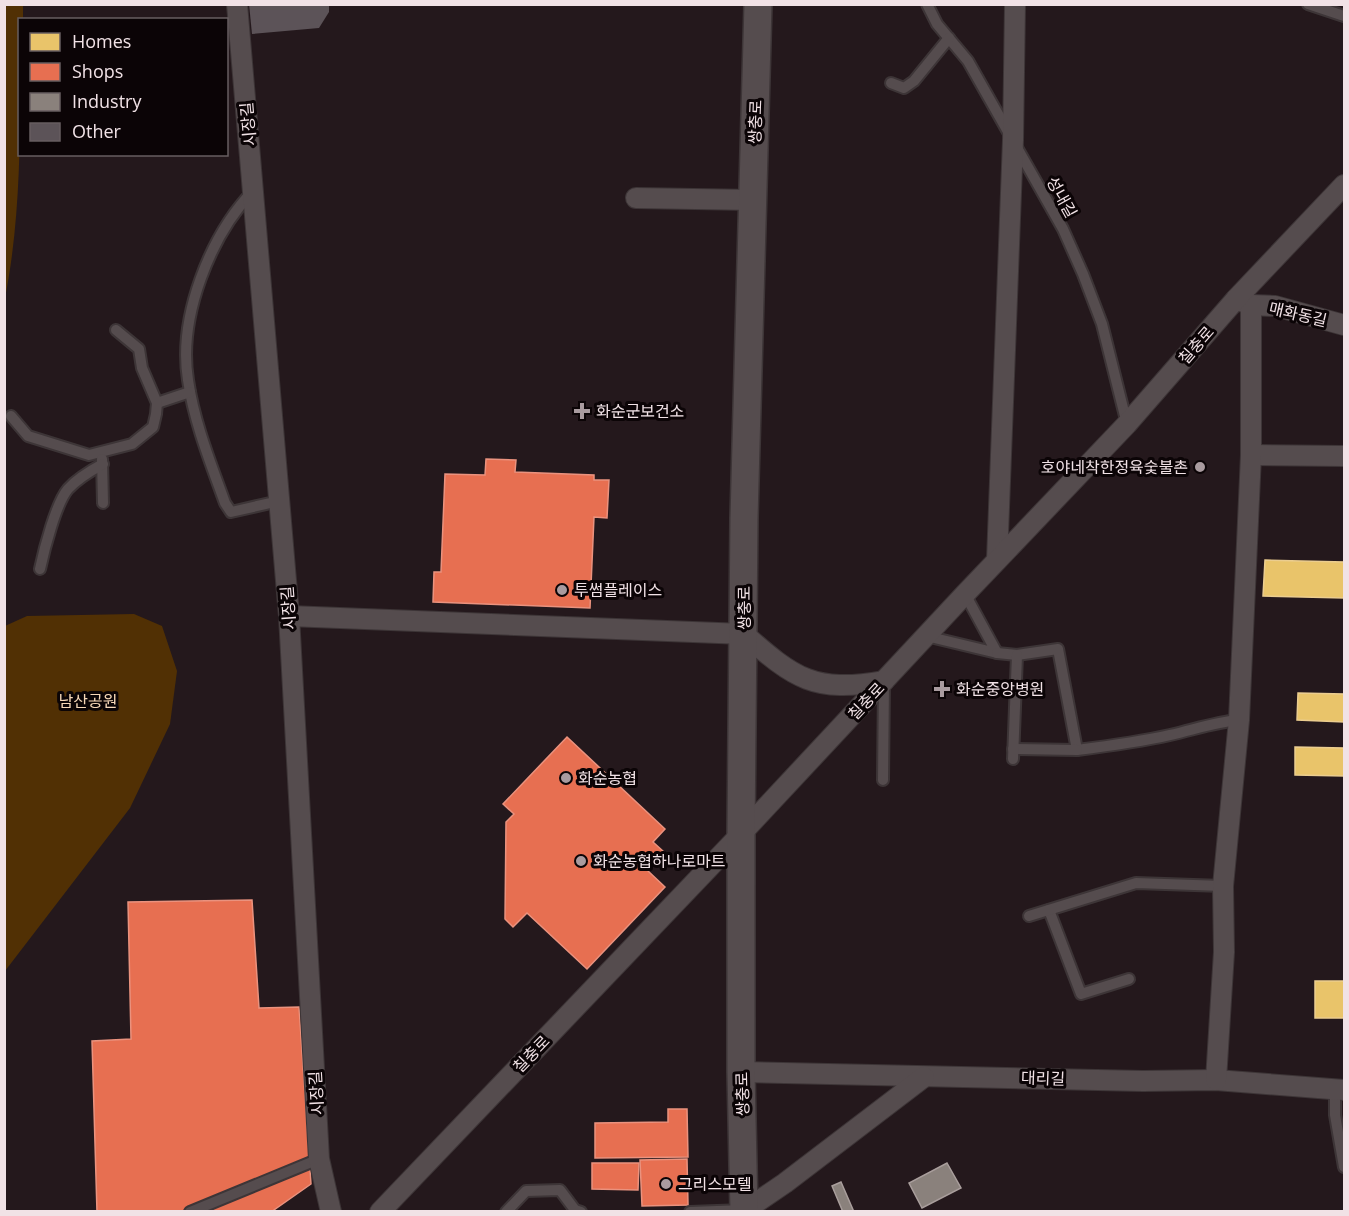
<svg xmlns="http://www.w3.org/2000/svg" width="1349" height="1216" font-family="'Open Sans','Noto Sans KR',sans-serif">
	<style>
		.green { fill: #513004 }
		.homes { fill: #e9c46a; stroke: #ebcd8f; stroke-width: 1.5 }
		.shops { fill: #e76f51; stroke: #ea927e; stroke-width: 1.5 }
		.industry { fill: #8a817c; stroke: #a99e9c; stroke-width: 1.5 }
		.building { fill: #5c5358 }
		.lines { fill: none; stroke-linecap: round; stroke-linejoin: round }
		.service-casing { stroke: #3d3537; stroke-width: 14 }
		.minor-casing { stroke: #3d3537; stroke-width: 22 }
		.secondary-casing { stroke: #3d3537; stroke-width: 30 }
		.service { stroke: #554c4e; stroke-width: 10 }
		.minor { stroke: #554c4e; stroke-width: 20 }
		.secondary { stroke: #554c4e; stroke-width: 27 }
		.poi-dot { fill: #a99b9f; stroke: #0b0406; stroke-width: 2 }
		.labels { text-anchor: middle; dominant-baseline: central; stroke-width: 6; stroke-linejoin: round; paint-order: stroke }
		.street-label { font-size: 16px; fill: #f1e2e6; stroke: #0b0406 }
		.poi-label { font-size: 16px; fill: #f1e2e6; stroke: #0b0406; text-anchor: start }
		.park-label { font-size: 16px; fill: #f7d8b8; stroke: #0b0406 }
	</style>
	<rect width="100%" height="100%" fill="#24181c"/>
	<g class="green">
		<path d="M 5,4 L 23,5 L 23,19 L 20,20 C 20,112 23,207 5,298 Z"/>
		<path d="M 134,614 L 162,626 L 177,671 L 170,724 L 130,808 L 5,971 L 5,626 L 27,616 Z"/>
	</g>
	<g class="homes">
		<path d="M 1265,560 L 1344,562 L 1344,598 L 1263,596 Z"/>
		<path d="M 1298,693 L 1344,694 L 1344,722 L 1297,720 Z"/>
		<path d="M 1295,747 L 1344,748 L 1344,776 L 1295,775 Z"/>
		<rect x="1315" y="981" width="29" height="37"/>
	</g>
	<g class="shops">
		<path d="M 486,459 L 516,460 L 515,472 L 594,475 L 594,480 L 609,480 L 607,518 L 594,517 L 590,608 L 433,602 L 434,572 L 441,572 L 445,474 L 485,475 Z"/>
		<path d="M 567,737 L 665,829 L 653,842 L 664,852 L 647,870 L 665,887 L 587,969 L 527,913 L 513,927 L 505,919 L 506,822 L 514,814 L 503,804 Z"/>
		<path d="M 252,900 L 259,1008 L 299,1007 L 311,1184 L 271,1212 L 97,1212 L 92,1041 L 131,1039 L 128,902 Z"/>
		<path d="M 668,1109 L 687,1109 L 688,1157 L 595,1158 L 595,1123 L 668,1122 Z"/>
		<path d="M 687,1159 L 688,1205 L 642,1206 L 640,1160 Z"/>
		<path d="M 592,1163 L 639,1163 L 638,1190 L 592,1189 Z"/>
	</g>
	<g class="industry">
		<path d="M 947,1163 L 961,1188 L 922,1208 L 909,1183 Z"/>
		<path d="M 841,1182 L 854,1212 L 843,1212 L 832,1186 Z"/>
	</g>
	<path class="building" d="M 249,4 L 329,4 L 329,12 L 319,28 L 252,34 Z"/>
	<g class="lines">
		<defs>
			<g id="service">
				<path d="M 927,4 L 937,24 L 968,61 L 1063,229 L 1083,274 L 1102,324 L 1127,424"/>
				<path d="M 1308,4 L 1344,16"/>
				<path d="M 891,83 L 904,88 L 914,81 L 949,38"/>
				<path d="M 253,191 C 210,236 178,317 188,380 C 194,422 211,464 225,503 L 231,512 L 279,501"/>
				<path d="M 157,403 L 190,392"/>
				<path d="M 11,416 L 28,436 L 89,455 L 132,444 L 153,427 L 156,414 L 157,403 L 142,368 L 139,349 L 116,330"/>
				<path d="M 102,459 L 103,503"/>
				<path d="M 40,569 C 44,550 56,503 68,489 C 78,478 90,471 103,464"/>
				<path d="M 926,636 L 997,653 L 965,594"/>
				<path d="M 997,653 L 1017,655 L 1058,649 L 1077,750 C 1109,746 1139,742 1170,735 C 1193,730 1215,722 1239,720"/>
				<path d="M 1013,749 L 1077,750"/>
				<path d="M 1013,759 L 1017,655"/>
				<path d="M 883,780 L 884,682"/>
				<path d="M 1049,910 L 1081,994 L 1129,979"/>
				<path d="M 1029,916 L 1136,883 L 1223,886"/>
				<path d="M 1335,1090 L 1335,1115 L 1344,1167"/>
				<path d="M 190,1212 L 319,1159"/>
				<path d="M 506,1212 L 526,1191 L 560,1190 L 575,1210 L 581,1212"/>
				<path d="M 690,1212 L 744,1210"/>
			</g>
			<g id="minor">
				<path d="M 237,4 L 289,616 L 319,1159 L 331,1212"/>
				<path d="M 636,198 L 753,200"/>
				<path d="M 1251,305 L 1275,306 L 1344,325"/>
				<path d="M 1251,455 L 1344,456"/>
				<path d="M 997,560 L 1013,140 L 1015,4"/>
				<path d="M 289,616 L 744,634 C 795,679 814,693 884,681"/>
				<path d="M 741,1072 L 1143,1081 L 1216,1080 L 1344,1090"/>
				<path d="M 1216,1080 L 1224,952 L 1223,886 L 1239,720 L 1251,455 L 1251,305 L 1236,299"/>
				<path d="M 744,1211 L 785,1183 L 924,1077"/>
				<path d="M 380,1212 L 741,834 L 965,594 L 1127,424 L 1236,299 L 1344,185"/>
			</g>
			<path id="secondary" d="M 744,1212 L 741,1072 L 741,834 L 744,518 L 758,4"/>
		</defs>
		<use href="#service" class="service-casing"/>
		<use href="#minor" class="minor-casing"/>
		<use href="#secondary" class="secondary-casing"/>
		<use href="#service" class="service"/>
		<use href="#minor" class="minor"/>
		<use href="#secondary" class="secondary"/>
	</g>
	<g class="poi-dot">
		<path d="M579 402h6v6h6v6h-6v6h-6v-6h-6v-6h6z"/>
		<circle cx="1200" cy="467" r="6"/>
		<circle cx="562" cy="590" r="6"/>
		<path d="M939 680h6v6h6v6h-6v6h-6v-6h-6v-6h6z"/>
		<circle cx="566" cy="778" r="6"/>
		<circle cx="581" cy="861" r="6"/>
		<circle cx="666" cy="1184" r="6"/>
	</g>
	<g class="labels">
		<g class="street-label">
			<text transform="translate(755 122) rotate(-88)">쌍충로</text>
			<text transform="translate(248 124) rotate(-95)">시장길</text>
			<text transform="translate(1062 197) rotate(61)">성내길</text>
			<text transform="translate(1298 314) rotate(13)">매화동길</text>
			<text transform="translate(1196 345) rotate(-49)">칠충로</text>
			<text transform="translate(288 608) rotate(-94)">시장길</text>
			<text transform="translate(744 608) rotate(-90)">쌍충로</text>
			<text transform="translate(866 701) rotate(-47)">칠충로</text>
			<text transform="translate(531 1054) rotate(-46)">칠충로</text>
			<text transform="translate(1043 1078) rotate(2)">대리길</text>
			<text transform="translate(316 1093) rotate(-93)">시장길</text>
			<text transform="translate(742 1094) rotate(-91)">쌍충로</text>
		</g>
		<g class="poi-label">
			<text x="596" y="411">화순군보건소</text>
			<text x="1188" y="467" text-anchor="end">호야네착한정육숯불촌</text>
			<text x="574" y="590">투썸플레이스</text>
			<text x="956" y="689">화순중앙병원</text>
			<text x="578" y="778">화순농협</text>
			<text x="593" y="861">화순농협하나로마트</text>
			<text x="678" y="1184">그리스모텔</text>
		</g>
		<g class="park-label">
			<text x="88" y="701">남산공원</text>
		</g>
	</g>
	<rect width="1349" height="1216" fill="none" stroke="#f1e2e6" stroke-width="12"/>
	<rect x="18" y="18" width="210" height="138" fill="#0b0406" stroke="#675d60" stroke-width="1.5"/>
	<rect x="30" y="33" width="30" height="18" fill="#e9c46a" stroke="#675d60" stroke-width="1.5"/>
	<text x="72" y="48" font-size="18" fill="#f1e2e6">Homes</text>
	<rect x="30" y="63" width="30" height="18" fill="#e76f51" stroke="#675d60" stroke-width="1.5"/>
	<text x="72" y="78" font-size="18" fill="#f1e2e6">Shops</text>
	<rect x="30" y="93" width="30" height="18" fill="#8a817c" stroke="#675d60" stroke-width="1.5"/>
	<text x="72" y="108" font-size="18" fill="#f1e2e6">Industry</text>
	<rect x="30" y="123" width="30" height="18" fill="#5c5358" stroke="#675d60" stroke-width="1.5"/>
	<text x="72" y="138" font-size="18" fill="#f1e2e6">Other</text>
</svg>
